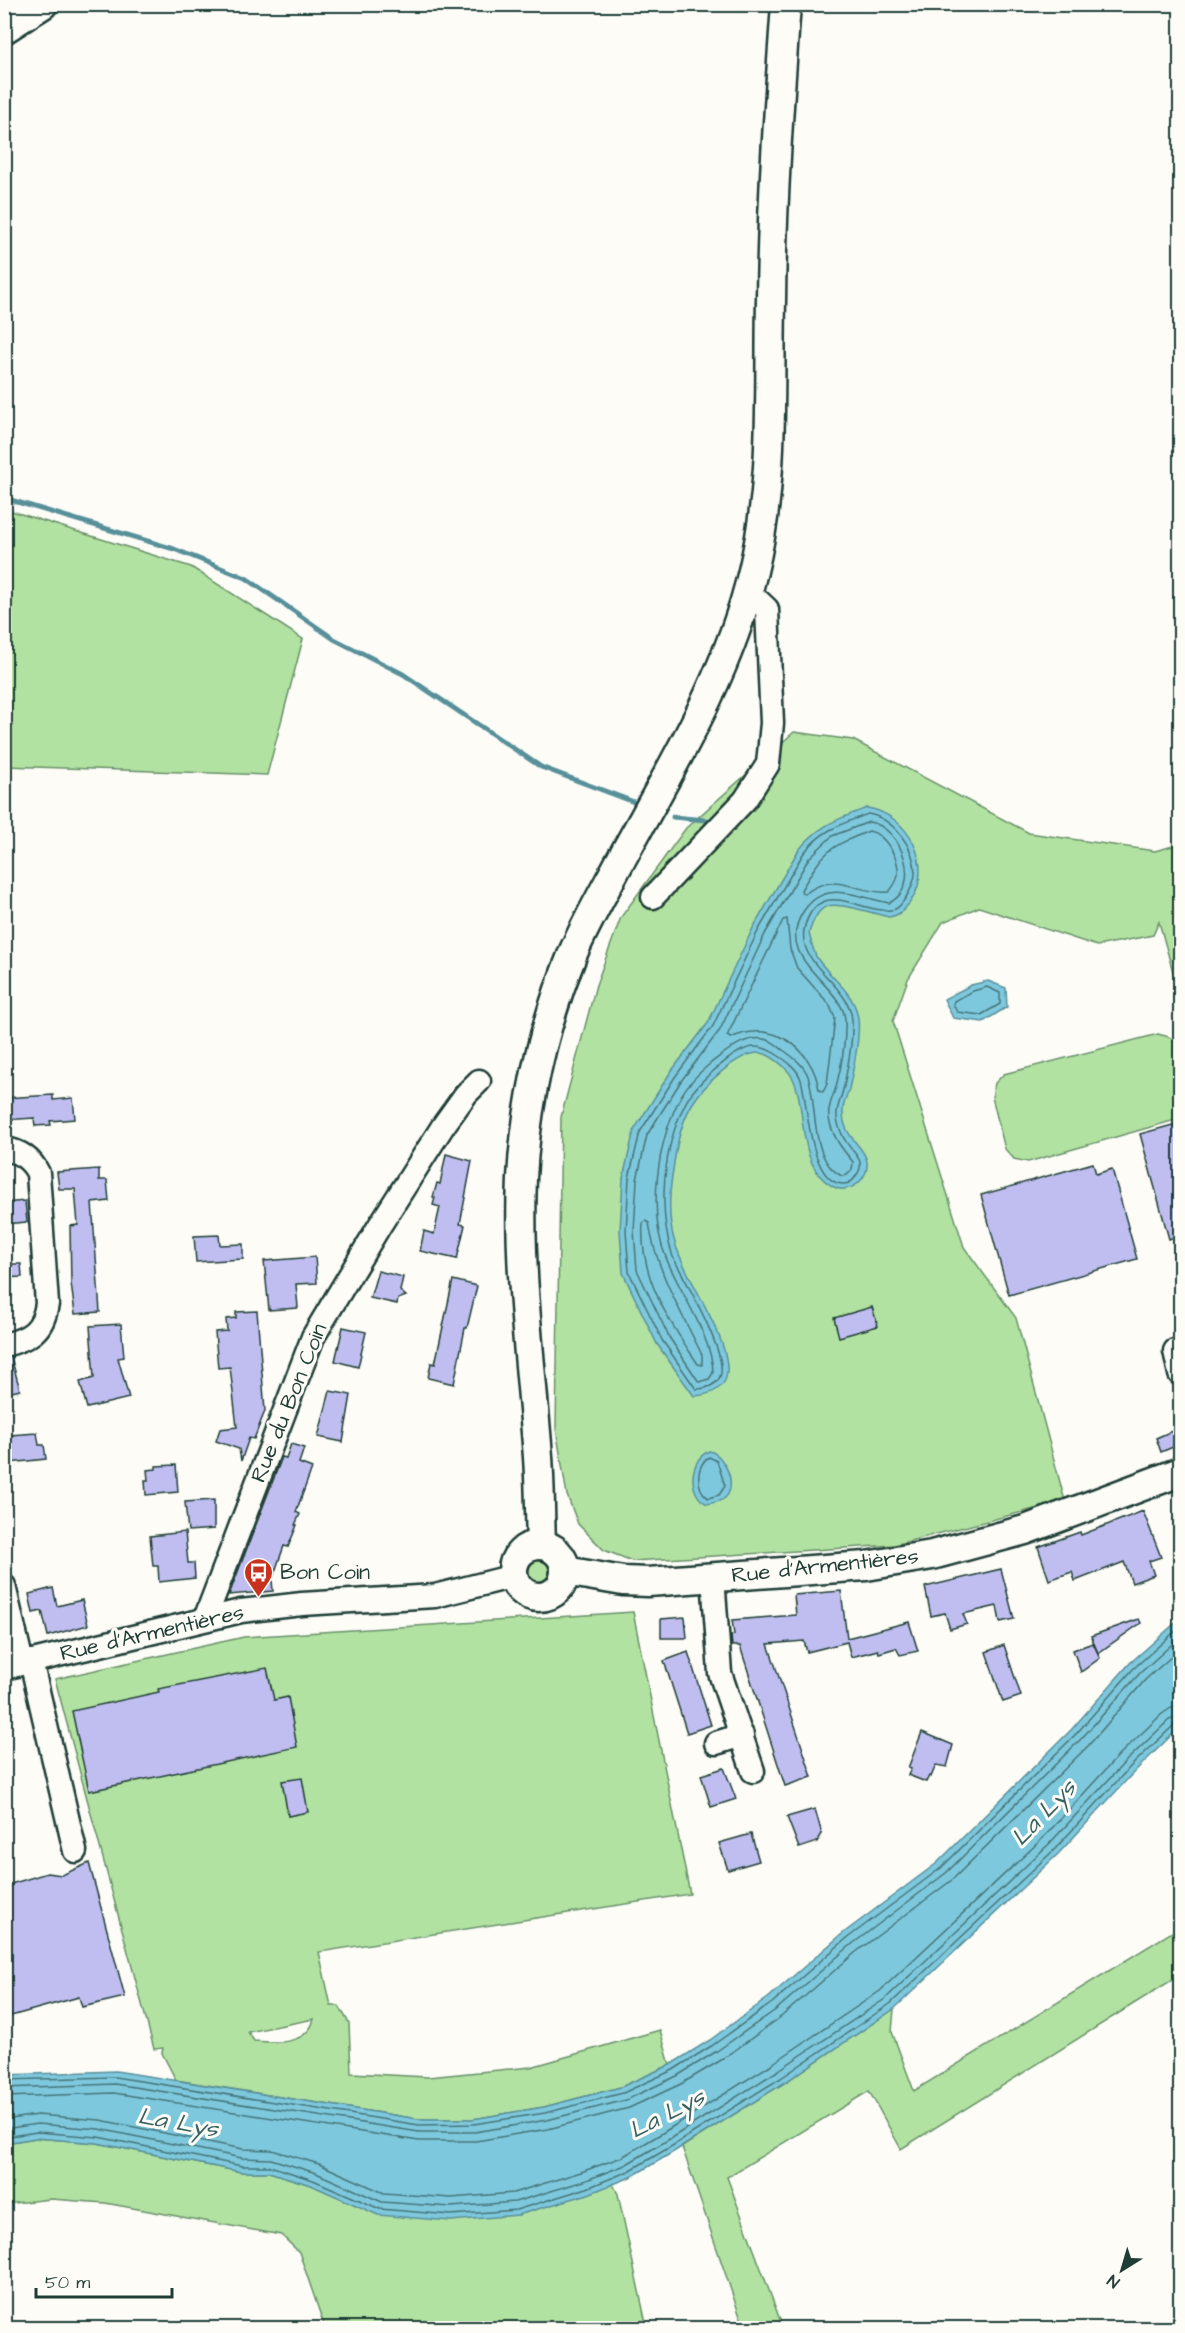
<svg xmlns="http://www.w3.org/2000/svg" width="1185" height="2333" font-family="'Architects Daughter',sans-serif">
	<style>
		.green { fill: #b2e2a1; stroke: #68906a; stroke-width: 1.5; fill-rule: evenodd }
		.water { fill: #7ec8de; stroke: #58909a; stroke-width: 1.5 }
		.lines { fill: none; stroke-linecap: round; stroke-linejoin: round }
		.shore { stroke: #457578; stroke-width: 1.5 }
		.stream { stroke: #58909a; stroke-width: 5 }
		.building { fill: #c0bef0; stroke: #1f3d34; stroke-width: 1.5 }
		.minor-casing { stroke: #1f3d34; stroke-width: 27 }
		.major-casing { stroke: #1f3d34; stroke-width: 33 }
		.minor { stroke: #fdfcf7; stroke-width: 22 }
		.major { stroke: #fdfcf7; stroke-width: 28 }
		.labels { text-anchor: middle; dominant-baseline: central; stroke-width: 6; stroke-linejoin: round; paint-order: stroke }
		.street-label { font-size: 22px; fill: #1f3d34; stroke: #fdfcf7 }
		.poi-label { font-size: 22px; fill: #1f3d34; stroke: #fdfcf7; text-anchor: start }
		.water-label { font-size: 24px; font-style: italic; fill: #37605e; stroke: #fdfcf7 }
	</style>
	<rect width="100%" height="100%" fill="#fdfcf7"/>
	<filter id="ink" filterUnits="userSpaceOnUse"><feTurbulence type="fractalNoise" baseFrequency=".0167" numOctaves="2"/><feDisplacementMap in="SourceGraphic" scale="12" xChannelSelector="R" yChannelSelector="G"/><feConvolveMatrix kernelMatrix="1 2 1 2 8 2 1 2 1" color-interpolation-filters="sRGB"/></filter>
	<g filter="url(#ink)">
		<g class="green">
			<path d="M 5,509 L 191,567 L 303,639 L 267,775 L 5,766 Z"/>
			<path d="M 794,732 L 853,740 L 1029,833 L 1155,851 L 1180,844 L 1180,997 L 1159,922 L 1153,935 L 1097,946 L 979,907 L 943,922 L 908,979 L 893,1021 L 964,1247 L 1016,1318 L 1065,1501 L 894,1545 L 632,1561 L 604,1550 L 578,1524 L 567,1495 L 556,1429 L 561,1117 L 596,985 L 621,917 L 686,828 Z"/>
			<path d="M 1158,1034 L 1169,1037 L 1180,1046 L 1179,1119 L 1028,1162 L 1014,1159 L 1005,1149 L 992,1097 L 995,1083 L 1004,1074 Z"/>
			<circle cx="540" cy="1571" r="13"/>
			<path d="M 633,1612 L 690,1894 L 319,1952 L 331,2006 L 339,2006 L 349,2023 L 351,2073 L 428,2077 L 531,2067 L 660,2030 L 670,2065 L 621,2087 L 544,2107 L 473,2119 L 418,2119 L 176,2080 L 162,2053 L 163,2048 L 154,2049 L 55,1679 L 244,1637 ZM 314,2019 C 307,2046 275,2043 254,2041 L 248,2032 Z"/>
			<path d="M 1180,1927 L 1180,1975 L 901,2149 L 869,2091 L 727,2177 L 783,2328 L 744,2328 L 682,2147 L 784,2083 L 894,2009 L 892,2032 L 914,2091 Z"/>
			<path d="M 36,2138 L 97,2143 L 241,2172 L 269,2172 L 311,2185 L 518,2215 L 613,2184 L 618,2194 L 647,2328 L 325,2328 L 299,2252 L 281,2235 L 105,2203 L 51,2199 L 5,2204 L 4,2143 Z"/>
		</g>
		<g class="water">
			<path d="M 867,808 C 908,814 935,865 911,901 C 904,910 900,915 889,917 C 875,914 840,902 828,906 C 817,909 812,923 809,933 C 811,941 813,951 817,958 C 830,978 851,989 857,1013 C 862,1031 853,1070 849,1089 C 847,1096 843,1103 843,1111 C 842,1137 865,1146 867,1162 C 869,1179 850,1195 834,1187 C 791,1165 811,1094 787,1070 C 782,1064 769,1054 761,1053 C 738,1051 702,1087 691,1106 C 680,1126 676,1148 673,1170 C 669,1193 668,1221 675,1243 C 685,1278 730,1338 727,1372 C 726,1390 708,1395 694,1396 L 657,1344 L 623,1273 L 620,1231 L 623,1178 L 634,1130 L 670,1073 L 708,1023 L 753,928 L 798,851 C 818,825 838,819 867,808 Z"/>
			<path d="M 988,981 L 1006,988 L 1007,1007 L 983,1022 L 953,1018 L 944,999 L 971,985 Z"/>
			<path d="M 709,1451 C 725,1454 738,1486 725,1498 C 720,1502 713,1503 707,1504 C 687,1494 689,1460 709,1451 Z"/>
			<path d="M 1180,1619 L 1180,1727 L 1135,1771 L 1059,1853 L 894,2009 L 784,2083 L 675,2151 L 631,2177 L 588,2194 L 518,2215 L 451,2221 L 378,2215 L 311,2185 L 269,2172 L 241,2172 L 97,2143 L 36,2138 L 5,2143 L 5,2075 L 116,2071 L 418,2119 L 473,2119 L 544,2107 L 621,2087 L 670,2065 L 710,2040 L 768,1998 L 842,1934 L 937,1863 L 1071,1730 L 1130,1663 Z"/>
		</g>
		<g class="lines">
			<g class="shore">
				<path d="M 868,814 C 893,818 915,847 915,873 C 915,882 910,891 905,899 C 901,904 898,910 891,910 C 878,912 861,905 849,902 C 833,898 821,898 811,912 C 781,961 850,979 852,1020 C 853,1041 848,1065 844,1086 C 841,1101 833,1111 839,1127 C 841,1131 842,1136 845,1140 C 852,1153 868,1160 856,1176 C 853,1181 850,1184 844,1184 C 809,1185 808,1102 801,1080 C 798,1069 788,1062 779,1056 C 759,1042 747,1045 728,1059 C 713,1071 694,1086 685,1104 C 663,1148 657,1210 673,1257 C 685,1280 725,1350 721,1373 C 719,1385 706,1389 696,1389 L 662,1340 L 629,1272 L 626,1231 L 629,1178 L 640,1132 L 675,1077 L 713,1026 L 758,931 L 803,854 C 821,830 841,824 868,814 Z"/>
				<path d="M 869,822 C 901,826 924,886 889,903 C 858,897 824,878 803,912 C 773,960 842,984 845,1019 C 846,1040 841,1068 836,1087 C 832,1100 826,1110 830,1123 C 834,1139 843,1150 853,1162 L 852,1170 L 847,1175 L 842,1176 C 809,1160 818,1105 808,1076 C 804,1065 793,1057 783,1050 C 779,1047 774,1042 768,1040 C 747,1033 727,1051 711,1063 C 700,1072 685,1087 679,1100 C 657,1144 647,1214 667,1260 C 680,1292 713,1339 713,1373 L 709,1379 L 699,1382 L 669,1337 L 637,1270 L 634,1231 L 637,1180 L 647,1135 L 681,1081 L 720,1030 L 765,934 L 809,858 L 832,836 Z"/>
				<path d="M 869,831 C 885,834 900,859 898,875 C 897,882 893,887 889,892 C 857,895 836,869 805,894 L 802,893 L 801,890 C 824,851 827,848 869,831 Z"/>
				<path d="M 787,919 L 790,949 L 797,968 L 829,1004 L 835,1018 L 827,1084 L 823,1092 L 819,1090 C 813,1048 772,1018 731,1038 L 727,1036 L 783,920 Z"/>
				<path d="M 987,987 L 1000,993 L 1000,1004 L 981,1015 L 957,1012 L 953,1004 L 954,1001 L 973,991 Z"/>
				<path d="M 646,1221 L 649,1223 C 656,1271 682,1313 702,1355 L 702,1365 L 698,1364 C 669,1322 639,1277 643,1223 Z"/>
				<path d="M 709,1457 L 717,1461 L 725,1486 L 719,1495 L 708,1498 C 695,1488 696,1465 709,1457 Z"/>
				<path d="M 4,2080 L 115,2077 L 419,2125 L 474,2124 L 545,2113 L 623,2093 L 673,2070 L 713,2045 L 772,2003 L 846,1939 L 941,1868 L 1076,1734 L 1134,1668 L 1180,1627"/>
				<path d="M 4,2088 L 115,2084 L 419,2132 L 475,2132 L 547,2120 L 626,2100 L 677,2076 L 717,2051 L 777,2009 L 851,1945 L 946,1873 L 1081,1739 L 1140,1673 L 1180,1637"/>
				<path d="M 4,2097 L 114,2093 L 419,2141 L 476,2141 L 548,2129 L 629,2108 L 681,2084 L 723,2059 L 782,2016 L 856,1952 L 952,1880 L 1088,1746 L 1146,1679 L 1180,1649"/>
				<path d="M 4,2120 L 37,2115 L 100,2120 L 243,2149 L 272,2150 L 319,2164 L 384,2193 L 451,2198 L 513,2193 L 581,2172 L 622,2157 L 664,2132 L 772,2064 L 880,1991 L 1043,1838 L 1119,1755 L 1162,1714 L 1171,1708 L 1180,1707"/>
				<path d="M 4,2129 L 37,2124 L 99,2129 L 242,2158 L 271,2159 L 316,2173 L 382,2202 L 451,2207 L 515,2202 L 584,2181 L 625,2165 L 668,2140 L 776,2072 L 885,1999 L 1049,1844 L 1126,1761 L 1169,1720 L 1180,1716"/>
				<path d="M 4,2137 L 37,2132 L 98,2137 L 242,2166 L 270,2166 L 313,2180 L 380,2209 L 451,2215 L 516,2210 L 587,2188 L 629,2171 L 672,2146 L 781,2078 L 890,2004 L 1055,1849 L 1131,1766 L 1174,1725 L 1180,1724"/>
			</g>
			<g class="stream">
				<path d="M 4,498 L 174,549 L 246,578 L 334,639 L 403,674 L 541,767 L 634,802"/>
				<path d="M 673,817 L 716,821"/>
			</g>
		</g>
		<g class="building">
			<path d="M 53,1095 L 53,1100 L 73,1098 L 75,1119 L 50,1121 L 51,1125 L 35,1126 L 34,1118 L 4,1120 L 4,1098 Z"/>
			<path d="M 1180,1123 L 1180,1235 L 1169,1239 L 1140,1134 Z"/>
			<path d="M 446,1154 L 472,1161 L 460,1224 L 465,1225 L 457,1259 L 420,1251 L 424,1231 L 434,1234 L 440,1207 L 433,1205 L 435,1198 L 433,1197 L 437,1183 L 440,1184 Z"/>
			<path d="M 1093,1163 L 1096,1174 L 1112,1169 L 1137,1259 L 1009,1295 L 981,1195 Z"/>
			<path d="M 99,1169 L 99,1180 L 107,1180 L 109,1201 L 92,1203 L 100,1312 L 75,1314 L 71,1283 L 70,1226 L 78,1225 L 75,1189 L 59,1189 L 57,1172 Z"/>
			<path d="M 25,1201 L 27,1222 L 4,1224 L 4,1203 Z"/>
			<path d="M 219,1235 L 220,1245 L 243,1244 L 243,1259 L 196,1262 L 194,1236 Z"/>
			<path d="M 315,1257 L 317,1283 L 296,1284 L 298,1308 L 269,1310 L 264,1261 Z"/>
			<path d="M 4,1264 L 21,1264 L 22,1277 L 4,1278 Z"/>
			<path d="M 378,1271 L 403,1277 L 400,1291 L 406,1296 L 398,1299 L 397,1304 L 370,1298 Z"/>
			<path d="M 453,1280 L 477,1286 L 467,1328 L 465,1328 L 454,1384 L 428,1378 L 431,1363 L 435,1364 Z"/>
			<path d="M 872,1307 L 878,1326 L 839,1337 L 834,1318 Z"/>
			<path d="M 257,1311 L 265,1411 L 254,1439 L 249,1438 L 241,1461 L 239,1449 L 216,1441 L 220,1429 L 237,1427 L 230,1367 L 218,1368 L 215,1332 L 227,1331 L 226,1319 L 236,1318 L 236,1312 Z"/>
			<path d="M 121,1324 L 124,1357 L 118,1358 L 129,1398 L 87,1408 L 80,1382 L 94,1378 L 90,1326 Z"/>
			<path d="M 343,1327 L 366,1332 L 358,1367 L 335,1361 Z"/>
			<path d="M 11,1357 L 20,1390 L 4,1394 L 4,1358 Z"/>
			<path d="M 330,1391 L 351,1395 L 343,1442 L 318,1437 Z"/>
			<path d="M 1172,1431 L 1178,1445 L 1161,1452 L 1156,1438 Z"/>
			<path d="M 37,1433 L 39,1445 L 44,1445 L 46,1459 L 9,1463 L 7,1448 L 11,1448 L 10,1435 Z"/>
			<path d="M 291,1444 L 304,1448 L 299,1463 L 312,1468 L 296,1512 L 300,1514 L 295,1525 L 297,1525 L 288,1547 L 284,1546 L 272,1580 L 273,1591 L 229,1595 L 282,1457 L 286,1458 Z"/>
			<path d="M 176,1465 L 178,1492 L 146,1495 L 145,1480 L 148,1480 L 147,1470 L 156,1469 L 156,1466 Z"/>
			<path d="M 214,1500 L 214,1529 L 188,1531 L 185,1502 Z"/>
			<path d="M 1143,1511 L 1161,1557 L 1149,1561 L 1154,1575 L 1132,1583 L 1124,1562 L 1075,1581 L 1072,1572 L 1049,1580 L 1038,1547 L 1080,1532 L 1081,1535 Z"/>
			<path d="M 185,1532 L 188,1563 L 194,1563 L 195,1578 L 159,1582 L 158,1566 L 153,1566 L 150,1536 Z"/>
			<path d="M 1001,1569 L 1014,1619 L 1000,1622 L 997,1606 L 963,1614 L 967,1624 L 950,1629 L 945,1613 L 931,1616 L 925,1587 Z"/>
			<path d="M 53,1588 L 57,1606 L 82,1600 L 88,1625 L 48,1636 L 42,1611 L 33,1613 L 29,1594 Z"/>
			<path d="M 841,1591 L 847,1638 L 909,1622 L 918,1651 L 900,1655 L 896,1648 L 879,1653 L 878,1650 L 851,1657 L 847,1642 L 807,1652 L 804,1641 L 768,1644 L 812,1777 L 785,1786 L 740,1646 L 732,1646 L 731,1636 L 734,1635 L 732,1620 L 796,1615 L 794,1595 Z"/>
			<path d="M 685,1617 L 687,1638 L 661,1638 L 661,1619 Z"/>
			<path d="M 1139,1619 L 1141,1623 L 1098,1653 L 1091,1636 Z"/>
			<path d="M 1093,1643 L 1100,1658 L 1081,1672 L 1073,1650 Z"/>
			<path d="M 1004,1645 L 1021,1696 L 1003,1702 L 986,1652 Z"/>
			<path d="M 688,1652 L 711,1725 L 687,1733 L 664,1661 Z"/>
			<path d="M 267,1668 L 274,1700 L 288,1697 L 297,1747 L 89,1791 L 72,1711 L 159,1692 L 158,1689 Z"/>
			<path d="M 922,1732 L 953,1745 L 947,1767 L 936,1765 L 931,1777 L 929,1776 L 926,1782 L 908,1775 L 911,1769 L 908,1768 Z"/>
			<path d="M 724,1768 L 736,1799 L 711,1807 L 701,1775 Z"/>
			<path d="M 302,1778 L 308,1812 L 288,1816 L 282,1781 Z"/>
			<path d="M 815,1809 L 822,1834 L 817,1842 L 799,1848 L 787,1817 Z"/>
			<path d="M 751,1834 L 759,1861 L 728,1870 L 719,1843 Z"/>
			<path d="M 89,1863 L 125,1997 L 82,2007 L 79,1997 L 4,2018 L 4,1886 L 47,1873 L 62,1875 Z"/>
		</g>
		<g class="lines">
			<defs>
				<g id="minor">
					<path d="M 653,897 L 745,800 L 768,764 L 772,723 L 767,609 L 748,591"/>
					<path d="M 4,1149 C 20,1151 31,1159 38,1173 L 47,1304 C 43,1331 29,1339 4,1345"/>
					<path d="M 1175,1351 L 1180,1374"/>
					<path d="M 713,1577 L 720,1673 L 753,1771"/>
					<path d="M 4,1586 L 22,1663"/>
					<path d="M 205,1619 L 313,1337 L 380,1225 L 443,1126 L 466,1094 L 479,1081"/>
					<path d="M 31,1661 L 75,1851"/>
					<path d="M 4,1668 L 241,1611 L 302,1604 L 435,1596 L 514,1576"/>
					<path d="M 716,1743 L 742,1735"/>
				</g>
				<g id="major">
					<path d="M 4,29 L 43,4"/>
					<path d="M 541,1545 C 540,1516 540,1486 538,1457 C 531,1364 518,1271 522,1178 C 526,1101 544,1024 573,953 C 586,923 602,895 617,867 C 669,771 728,678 753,571 C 775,481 769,391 771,300 C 772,201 779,103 786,4"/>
					<circle cx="539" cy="1571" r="26"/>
					<path d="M 565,1571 L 623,1581 L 648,1582 L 866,1566 L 932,1555 L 1025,1530 L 1180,1472"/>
				</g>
			</defs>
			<use href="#minor" class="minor-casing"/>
			<use href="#major" class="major-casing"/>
			<use href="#minor" class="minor"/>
			<use href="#major" class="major"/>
		</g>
	</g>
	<defs>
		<symbol id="bus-pin" viewBox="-11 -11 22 30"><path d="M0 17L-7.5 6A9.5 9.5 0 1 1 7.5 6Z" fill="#c8321e" stroke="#fdfcf7"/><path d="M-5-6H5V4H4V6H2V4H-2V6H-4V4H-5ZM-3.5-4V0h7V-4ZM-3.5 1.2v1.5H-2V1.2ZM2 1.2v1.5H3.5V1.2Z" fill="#fff"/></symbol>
	</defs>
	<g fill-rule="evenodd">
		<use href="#bus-pin" x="242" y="1556" width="33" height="45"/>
	</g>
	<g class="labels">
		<g class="street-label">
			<text transform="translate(289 1403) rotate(-68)">Rue du Bon Coin</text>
			<text transform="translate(825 1566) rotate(-6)">Rue d'Armentières</text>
			<text transform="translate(152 1633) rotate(-13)">Rue d'Armentières</text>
		</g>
		<g class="poi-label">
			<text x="280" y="1572">Bon Coin</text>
		</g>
		<g class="water-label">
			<text transform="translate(1044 1813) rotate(-46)">La Lys</text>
			<text transform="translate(667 2114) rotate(-27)">La Lys</text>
			<text transform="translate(178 2123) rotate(10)">La Lys</text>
		</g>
	</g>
	<rect width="1185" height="2333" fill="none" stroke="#fdfcf7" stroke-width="24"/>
	<rect x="12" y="12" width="1161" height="2309" fill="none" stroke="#1f3d34" stroke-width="2" filter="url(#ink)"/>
	<g transform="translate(1122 2270) rotate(217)" stroke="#fdfcf7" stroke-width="4.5" paint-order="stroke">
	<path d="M0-4.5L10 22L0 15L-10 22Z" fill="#1f3d34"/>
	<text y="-9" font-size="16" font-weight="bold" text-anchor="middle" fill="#1f3d34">N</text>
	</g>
	<path d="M36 2288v9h136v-9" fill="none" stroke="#1f3d34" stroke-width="3"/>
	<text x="45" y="2288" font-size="18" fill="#1f3d34" stroke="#fdfcf7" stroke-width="4.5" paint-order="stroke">50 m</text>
</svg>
